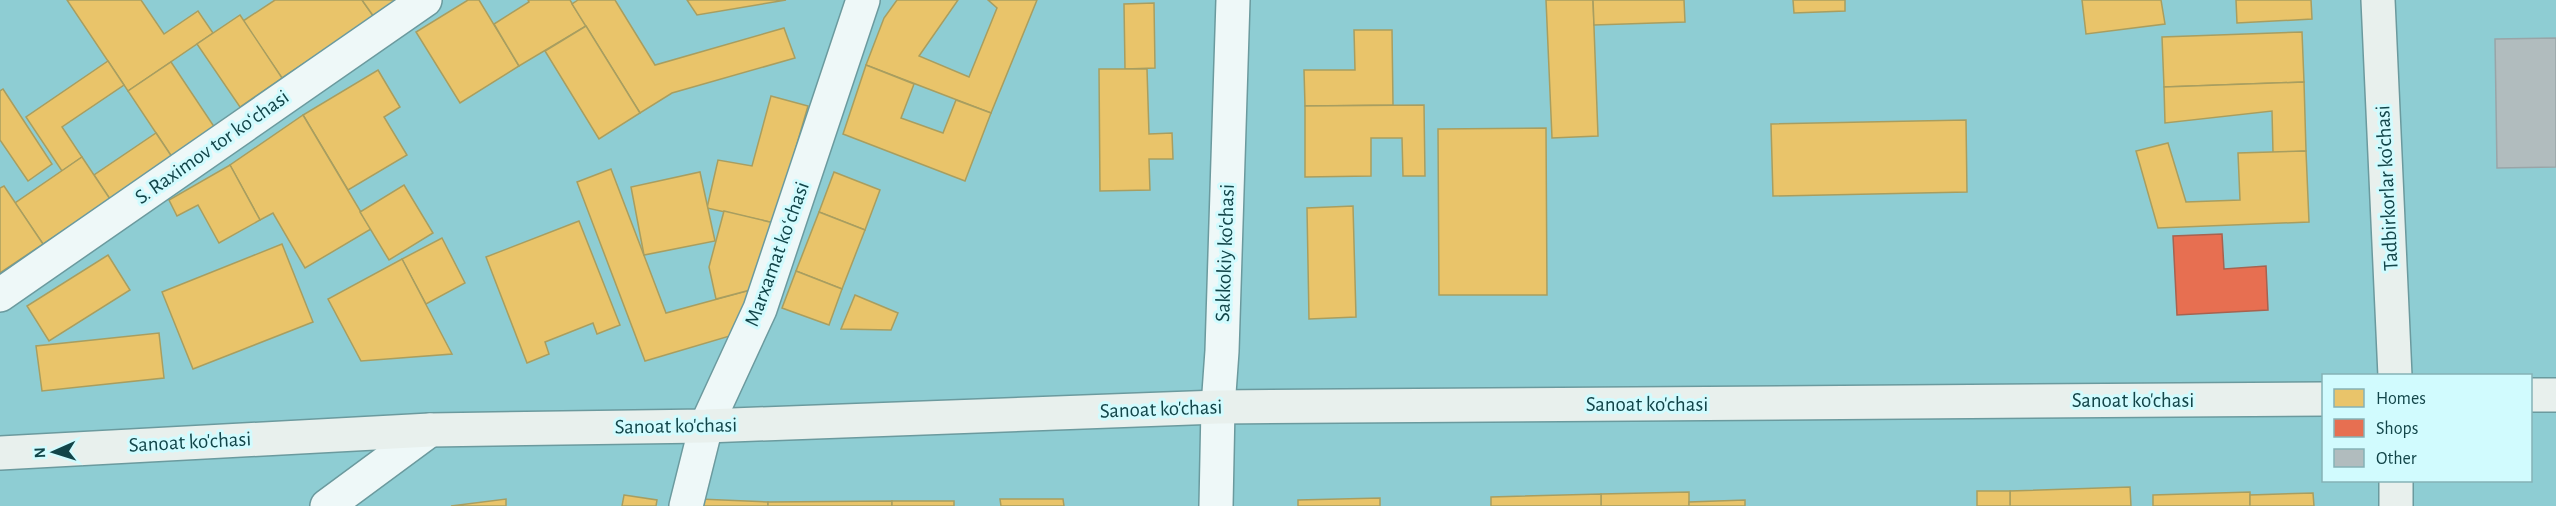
<svg xmlns="http://www.w3.org/2000/svg" width="2556" height="506" font-family="'Alegreya Sans',sans-serif">
	<style>
		.homes { fill: #e9c46a; stroke: #a89e60; stroke-width: 1.5 }
		.shops { fill: #e76f51; stroke: #a7624f; stroke-width: 1.5 }
		.building { fill: #b1bcbe; stroke: #99a5a8; stroke-width: 1.5 }
		.lines { fill: none; stroke-linecap: round; stroke-linejoin: round }
		.minor-casing { stroke: #6b9a9e; stroke-width: 36 }
		.tertiary-casing { stroke: #6b9a9e; stroke-width: 36 }
		.secondary-casing { stroke: #6b9a9e; stroke-width: 36 }
		.minor { stroke: #eef8f8; stroke-width: 33 }
		.tertiary { stroke: #eef8f8; stroke-width: 33 }
		.secondary { stroke: #e8f0ed; stroke-width: 33 }
		.labels { text-anchor: middle; dominant-baseline: central; stroke-width: 6; stroke-linejoin: round; paint-order: stroke }
		.street-label { font-size: 21px; fill: #124549; stroke: #d1fbfe }
	</style>
	<rect width="100%" height="100%" fill="#8ecdd3"/>
	<g class="homes">
		<path d="M 67,0 L 141,0 L 164,34 L 198,11 L 213,33 L 128,91 Z"/>
		<path d="M 275,0 L 362,0 L 374,17 L 282,78 L 243,21 Z"/>
		<path d="M 362,0 L 399,0 L 374,17 Z"/>
		<path d="M 468,0 L 479,0 L 519,66 L 460,103 L 416,32 Z"/>
		<path d="M 528,0 L 570,0 L 586,26 L 519,66 L 494,24 L 529,2 Z"/>
		<path d="M 578,0 L 615,0 L 655,65 L 784,28 L 795,58 L 672,93 L 640,113 L 572,4 Z"/>
		<path d="M 687,0 L 786,0 L 697,15 Z"/>
		<path d="M 897,0 L 958,0 L 919,56 L 969,77 L 997,8 L 988,0 L 1037,0 L 991,113 L 866,65 L 884,18 Z"/>
		<path d="M 1546,0 L 1593,0 L 1598,136 L 1552,138 Z"/>
		<path d="M 1593,0 L 1684,0 L 1685,22 L 1594,25 Z"/>
		<path d="M 1793,0 L 1845,0 L 1845,11 L 1794,13 Z"/>
		<path d="M 2082,0 L 2161,0 L 2165,24 L 2086,34 Z"/>
		<path d="M 2236,0 L 2311,0 L 2312,19 L 2237,23 Z"/>
		<path d="M 1154,3 L 1155,68 L 1125,69 L 1124,4 Z"/>
		<path d="M 240,15 L 282,78 L 240,107 L 197,44 Z"/>
		<path d="M 586,26 L 640,113 L 599,139 L 545,51 Z"/>
		<path d="M 1354,30 L 1392,30 L 1393,105 L 1305,106 L 1304,70 L 1355,70 Z"/>
		<path d="M 2302,32 L 2304,82 L 2164,87 L 2162,37 Z"/>
		<path d="M 108,61 L 124,85 L 62,127 L 82,157 L 62,171 L 26,117 Z"/>
		<path d="M 171,62 L 215,128 L 172,157 L 128,91 Z"/>
		<path d="M 866,65 L 914,84 L 901,118 L 943,133 L 956,100 L 991,113 L 965,181 L 843,134 Z"/>
		<path d="M 1099,69 L 1147,69 L 1149,134 L 1172,133 L 1173,159 L 1149,159 L 1150,190 L 1100,191 Z"/>
		<path d="M 378,70 L 400,107 L 384,117 L 407,155 L 348,190 L 303,115 Z"/>
		<path d="M 2304,82 L 2306,151 L 2273,153 L 2272,111 L 2165,123 L 2164,87 Z"/>
		<path d="M 3,89 L 52,164 L 28,181 L 0,140 L 0,91 Z"/>
		<path d="M 771,96 L 808,106 L 774,223 L 707,208 L 718,160 L 752,166 Z"/>
		<path d="M 1424,105 L 1425,176 L 1403,176 L 1402,138 L 1371,138 L 1371,176 L 1305,177 L 1305,106 Z"/>
		<path d="M 303,115 L 371,229 L 305,268 L 273,213 L 260,220 L 230,165 Z"/>
		<path d="M 1966,120 L 1967,192 L 1773,196 L 1771,124 Z"/>
		<path d="M 1546,128 L 1547,295 L 1439,295 L 1438,129 Z"/>
		<path d="M 156,133 L 172,157 L 110,199 L 94,175 Z"/>
		<path d="M 2168,143 L 2186,202 L 2240,200 L 2238,153 L 2306,151 L 2309,222 L 2158,228 L 2136,151 Z"/>
		<path d="M 82,157 L 110,199 L 43,244 L 15,203 Z"/>
		<path d="M 230,165 L 260,220 L 219,243 L 198,205 L 177,216 L 169,200 Z"/>
		<path d="M 611,169 L 666,313 L 754,289 L 740,333 L 645,361 L 577,182 Z"/>
		<path d="M 700,172 L 715,241 L 644,255 L 631,187 Z"/>
		<path d="M 834,172 L 880,190 L 865,230 L 819,212 Z"/>
		<path d="M 404,185 L 433,233 L 389,260 L 360,212 Z"/>
		<path d="M 4,186 L 43,244 L 0,273 L 0,188 Z"/>
		<path d="M 1353,206 L 1356,317 L 1309,319 L 1307,208 Z"/>
		<path d="M 724,211 L 774,223 L 754,289 L 716,299 L 709,267 Z"/>
		<path d="M 819,212 L 865,230 L 842,289 L 796,271 Z"/>
		<path d="M 579,221 L 620,325 L 597,334 L 593,323 L 545,342 L 549,354 L 527,363 L 486,257 Z"/>
		<path d="M 442,238 L 465,283 L 426,304 L 402,259 Z"/>
		<path d="M 282,244 L 313,322 L 193,369 L 162,292 Z"/>
		<path d="M 108,255 L 130,290 L 49,341 L 27,306 Z"/>
		<path d="M 402,259 L 452,354 L 361,361 L 328,299 Z"/>
		<path d="M 796,271 L 842,289 L 829,325 L 782,308 Z"/>
		<path d="M 855,295 L 898,313 L 891,330 L 841,329 Z"/>
		<path d="M 159,333 L 164,378 L 42,391 L 36,346 Z"/>
		<path d="M 2130,487 L 2131,506 L 2010,506 L 2010,491 Z"/>
		<rect x="1977" y="491" width="33" height="15"/>
		<path d="M 1689,492 L 1689,506 L 1601,506 L 1601,494 Z"/>
		<path d="M 2250,492 L 2250,506 L 2153,506 L 2153,495 Z"/>
		<path d="M 2313,493 L 2314,506 L 2250,506 L 2250,495 Z"/>
		<path d="M 1601,494 L 1601,506 L 1491,506 L 1491,497 Z"/>
		<path d="M 624,495 L 657,500 L 656,506 L 622,506 Z"/>
		<path d="M 1380,498 L 1380,506 L 1298,506 L 1298,500 Z"/>
		<path d="M 506,499 L 506,506 L 451,506 Z"/>
		<path d="M 699,499 L 768,502 L 768,506 L 698,506 Z"/>
		<path d="M 1000,499 L 1063,499 L 1064,506 L 1001,506 Z"/>
		<path d="M 1745,500 L 1745,506 L 1689,506 L 1689,502 Z"/>
		<path d="M 892,501 L 892,506 L 768,506 L 768,502 Z"/>
		<rect x="892" y="501" width="62" height="5"/>
	</g>
	<path class="shops" d="M 2222,234 L 2224,269 L 2266,266 L 2268,310 L 2177,315 L 2173,236 Z"/>
	<path class="building" d="M 2556,38 L 2556,167 L 2497,168 L 2495,39 Z"/>
	<g class="lines">
		<defs>
			<g id="minor">
				<path d="M 0,295 L 425,0"/>
				<path d="M 1218,407 L 1222,351 L 1233,0"/>
				<path d="M 327,506 L 430,430"/>
				<path d="M 686,506 L 706,426 L 760,309 L 863,0"/>
			</g>
			<path id="tertiary" d="M 1216,506 L 1218,407"/>
			<g id="secondary">
				<path d="M 2378,0 L 2395,376"/>
				<path d="M 2530,395 L 2556,395"/>
				<path d="M 0,453 L 430,430 L 706,426 L 1218,407 L 2324,399"/>
				<path d="M 2396,506 L 2396,480"/>
			</g>
		</defs>
		<use href="#minor" class="minor-casing"/>
		<use href="#tertiary" class="tertiary-casing"/>
		<use href="#secondary" class="secondary-casing"/>
		<use href="#minor" class="minor"/>
		<use href="#tertiary" class="tertiary"/>
		<use href="#secondary" class="secondary"/>
	</g>
	<g class="labels">
		<g class="street-label">
			<text transform="translate(212 147) rotate(-35)">S. Raximov tor koʻchasi</text>
			<text transform="translate(2387 188) rotate(-93)">Tadbirkorlar ko'chasi</text>
			<text transform="translate(1225 253) rotate(-88)">Sakkokiy ko'chasi</text>
			<text transform="translate(777 254) rotate(-70)">Marxamat koʻchasi</text>
			<text x="2133" y="400">Sanoat ko'chasi</text>
			<text x="1647" y="404">Sanoat ko'chasi</text>
			<text transform="translate(1161 409) rotate(-2)">Sanoat ko'chasi</text>
			<text transform="translate(676 426) rotate(-1)">Sanoat ko'chasi</text>
			<text transform="translate(190 442) rotate(-3)">Sanoat ko'chasi</text>
		</g>
	</g>
	<rect x="2322" y="374" width="210" height="108" fill="#d1fbfe" stroke="#85b2b6" stroke-width="1.5"/>
	<rect x="2334" y="389" width="30" height="18" fill="#e9c46a" stroke="#85b2b6" stroke-width="1.5"/>
	<text x="2376" y="404" font-size="18" fill="#124549">Homes</text>
	<rect x="2334" y="419" width="30" height="18" fill="#e76f51" stroke="#85b2b6" stroke-width="1.5"/>
	<text x="2376" y="434" font-size="18" fill="#124549">Shops</text>
	<rect x="2334" y="449" width="30" height="18" fill="#b1bcbe" stroke="#85b2b6" stroke-width="1.5"/>
	<text x="2376" y="464" font-size="18" fill="#124549">Other</text>
	<g transform="translate(54 452) rotate(267)" stroke="#d1fbfe" stroke-width="4.5" paint-order="stroke">
	<path d="M0-4.5L10 22L0 15L-10 22Z" fill="#124549"/>
	<text y="-9" font-size="16" font-weight="bold" text-anchor="middle" fill="#124549">N</text>
	</g>
</svg>
